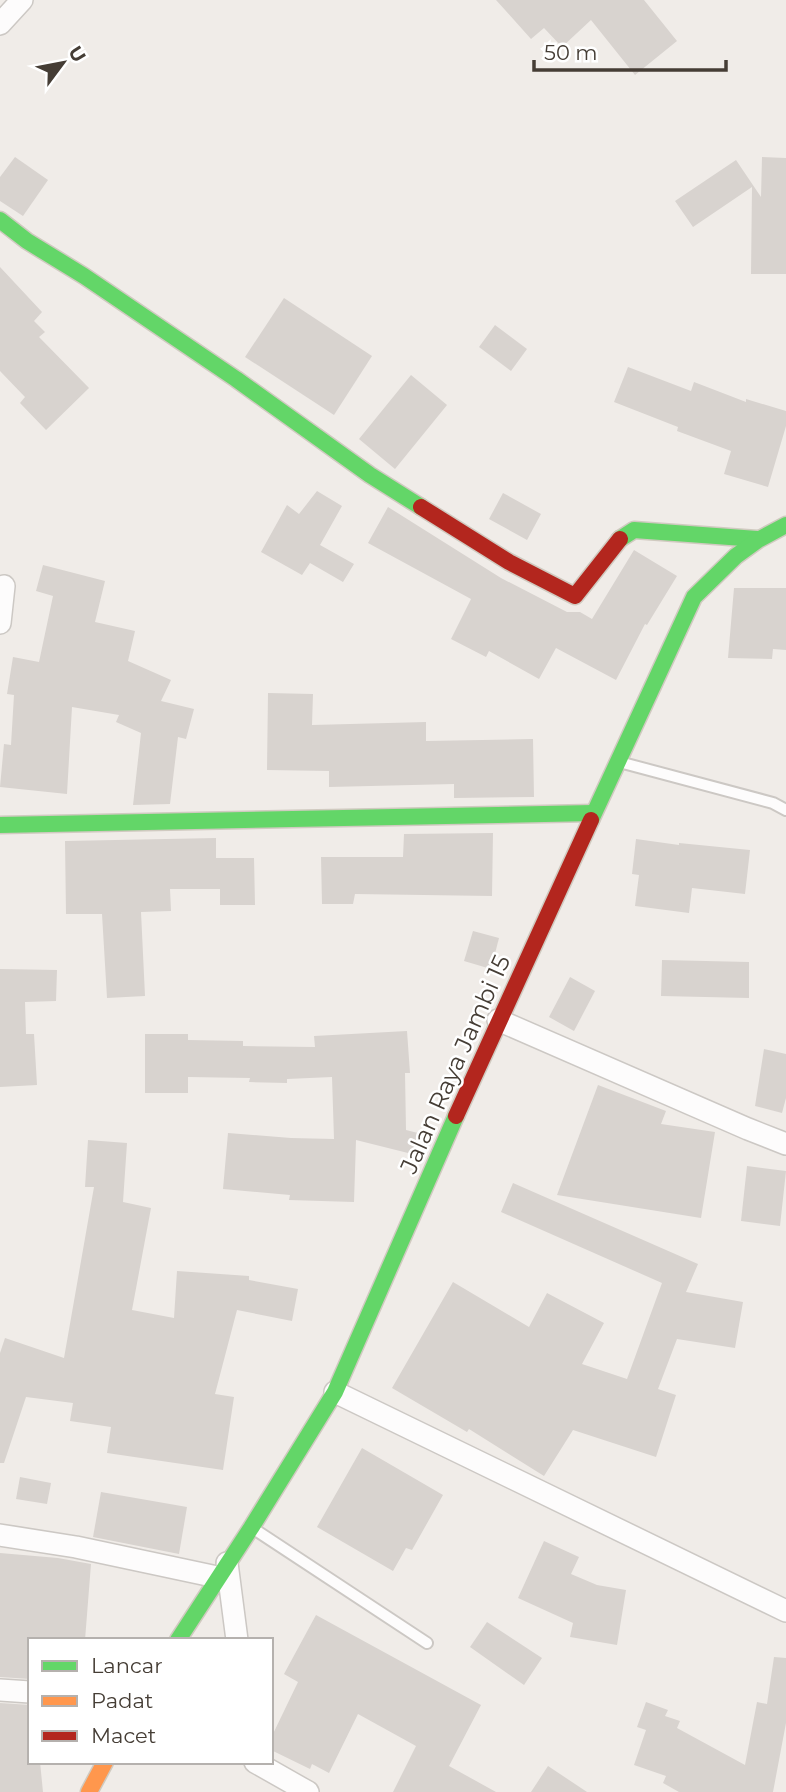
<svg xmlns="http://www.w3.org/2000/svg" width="786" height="1792" font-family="Montserrat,sans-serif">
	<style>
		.building { fill: #d8d3cf }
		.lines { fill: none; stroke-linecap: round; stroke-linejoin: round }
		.lane-casing { stroke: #ccc8c4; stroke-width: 14 }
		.street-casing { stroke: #ccc8c4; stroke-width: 24 }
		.fast-casing { stroke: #d0cac0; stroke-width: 19 }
		.slow-casing { stroke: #d0cac0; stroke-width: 19 }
		.jam-casing { stroke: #d0cac0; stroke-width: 19 }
		.lane { stroke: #fdfcfc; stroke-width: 10 }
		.street { stroke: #fdfcfc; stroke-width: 21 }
		.fast { stroke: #63d668; stroke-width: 16 }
		.slow { stroke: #ff974d; stroke-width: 16 }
		.jam { stroke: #b3261e; stroke-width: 16 }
		.labels { text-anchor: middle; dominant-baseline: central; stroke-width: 5; stroke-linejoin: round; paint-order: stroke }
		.street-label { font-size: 24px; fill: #453d35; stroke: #fff }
	</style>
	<rect width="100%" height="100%" fill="#f0ece8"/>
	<g class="building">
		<path d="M 496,0 L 644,0 L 677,41 L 635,75 L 591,20 L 562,47 L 544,28 L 531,39 Z"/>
		<path d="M 15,157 L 48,180 L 23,216 L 0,201 L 0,177 Z"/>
		<path d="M 762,157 L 786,158 L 786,274 L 751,274 L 752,187 L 693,227 L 675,201 L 736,160 L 761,197 Z"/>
		<path d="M 0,267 L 42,312 L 34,321 L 45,332 L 39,337 L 89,388 L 46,430 L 20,403 L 25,397 L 0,371 Z"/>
		<path d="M 284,298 L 372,356 L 334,415 L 245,357 Z"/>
		<path d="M 495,325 L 527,349 L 511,371 L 479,347 Z"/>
		<path d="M 628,367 L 691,391 L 694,382 L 746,402 L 746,399 L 786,411 L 786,426 L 768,487 L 724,474 L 731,451 L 677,431 L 678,427 L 614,402 Z"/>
		<path d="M 411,375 L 447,405 L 395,469 L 359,439 Z"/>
		<path d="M 317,491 L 342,506 L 320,545 L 354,564 L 343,582 L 310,563 L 302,575 L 261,552 L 287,505 L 299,514 Z"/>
		<path d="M 503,493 L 541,514 L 527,540 L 489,519 Z"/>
		<path d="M 388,507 L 501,578 L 567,612 L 580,612 L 592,619 L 634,550 L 677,576 L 647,625 L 645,624 L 616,680 L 556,648 L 539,679 L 489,651 L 486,657 L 451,639 L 471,599 L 368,543 Z"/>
		<path d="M 43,565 L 105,581 L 95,622 L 135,631 L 128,661 L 171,680 L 161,701 L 194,709 L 186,739 L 178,737 L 170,804 L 133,805 L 141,733 L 116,722 L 119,715 L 72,707 L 67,794 L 0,787 L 4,744 L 11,745 L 14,695 L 7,694 L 13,657 L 39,662 L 53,596 L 36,591 Z"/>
		<path d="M 734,588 L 786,588 L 786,650 L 773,649 L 772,659 L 728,658 Z"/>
		<path d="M 268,693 L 313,694 L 312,725 L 426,722 L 426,741 L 533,739 L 534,797 L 454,798 L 454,784 L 329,787 L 329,771 L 267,770 Z"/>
		<path d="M 493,833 L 492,896 L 355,894 L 353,904 L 322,904 L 321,857 L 403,857 L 404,834 Z"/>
		<path d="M 216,838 L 216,858 L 254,858 L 255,905 L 220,905 L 220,889 L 170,889 L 171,911 L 141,912 L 145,996 L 107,998 L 102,914 L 66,914 L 65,841 Z"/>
		<path d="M 636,839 L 679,845 L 679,843 L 750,850 L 745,894 L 692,888 L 689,913 L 635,906 L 639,875 L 632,874 Z"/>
		<path d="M 473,931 L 499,938 L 491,969 L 464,961 Z"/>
		<path d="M 662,960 L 749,962 L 749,998 L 661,996 Z"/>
		<path d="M 0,969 L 57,970 L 56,1001 L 25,1002 L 26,1034 L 34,1034 L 37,1085 L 0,1087 Z"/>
		<path d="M 570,977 L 595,991 L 574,1031 L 549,1017 Z"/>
		<path d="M 407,1031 L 410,1073 L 405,1073 L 406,1130 L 418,1133 L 412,1154 L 356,1140 L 354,1202 L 289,1200 L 290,1195 L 223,1189 L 228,1133 L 291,1138 L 334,1139 L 332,1077 L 287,1079 L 287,1083 L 249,1082 L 250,1078 L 188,1077 L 188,1093 L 145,1093 L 145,1034 L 188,1034 L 188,1040 L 243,1041 L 243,1046 L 315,1047 L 314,1036 Z"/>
		<path d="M 764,1049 L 786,1054 L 786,1098 L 782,1113 L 755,1106 Z"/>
		<path d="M 598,1085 L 666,1111 L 661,1124 L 715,1132 L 701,1218 L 557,1195 Z"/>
		<path d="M 88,1140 L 127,1143 L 123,1202 L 151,1208 L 132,1310 L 174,1318 L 177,1271 L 249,1276 L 249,1280 L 298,1289 L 292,1321 L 237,1310 L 215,1394 L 234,1397 L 223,1470 L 107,1453 L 111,1427 L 70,1421 L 73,1403 L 26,1397 L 4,1463 L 0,1463 L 0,1353 L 5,1338 L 64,1358 L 94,1187 L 85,1187 Z"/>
		<path d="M 747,1166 L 786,1171 L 780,1226 L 741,1221 Z"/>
		<path d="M 513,1183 L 698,1264 L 686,1292 L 743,1302 L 735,1348 L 677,1339 L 658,1389 L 676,1395 L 656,1457 L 573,1430 L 544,1476 L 469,1429 L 467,1432 L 392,1388 L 453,1282 L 529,1327 L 547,1293 L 604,1323 L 582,1364 L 627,1379 L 662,1283 L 501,1212 Z"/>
		<path d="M 362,1448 L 443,1495 L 412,1550 L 406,1548 L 393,1571 L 317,1527 Z"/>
		<path d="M 20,1477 L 51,1483 L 47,1504 L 16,1499 Z"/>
		<path d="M 101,1492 L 187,1507 L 179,1554 L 93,1537 Z"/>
		<path d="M 544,1541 L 579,1557 L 571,1574 L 597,1585 L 626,1590 L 617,1645 L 570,1637 L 573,1623 L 518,1598 Z"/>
		<path d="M 0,1553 L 58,1558 L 91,1564 L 85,1640 L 30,1640 L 30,1679 L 0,1677 Z"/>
		<path d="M 316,1615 L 481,1705 L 449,1766 L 496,1792 L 393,1792 L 416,1746 L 358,1714 L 329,1773 L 312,1764 L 310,1769 L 271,1750 L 271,1738 L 298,1682 L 284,1674 Z"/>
		<path d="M 487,1622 L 542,1658 L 524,1685 L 470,1647 Z"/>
		<path d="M 774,1657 L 786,1658 L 786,1723 L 773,1792 L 679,1792 L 663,1783 L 666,1776 L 634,1765 L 646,1730 L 637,1727 L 646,1702 L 668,1710 L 665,1716 L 680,1721 L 677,1728 L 745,1765 L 757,1702 L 767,1704 Z"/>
		<path d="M 0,1703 L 30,1705 L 30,1762 L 40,1762 L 43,1792 L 0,1792 Z"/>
		<path d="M 548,1766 L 587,1792 L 531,1792 Z"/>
	</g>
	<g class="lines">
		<defs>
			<g id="lane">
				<path d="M 623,763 L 773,803 L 786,810"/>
				<path d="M 257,1531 L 427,1643"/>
			</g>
			<g id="street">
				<path d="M 0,24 L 22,0"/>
				<path d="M 0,623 L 4,586"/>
				<path d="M 498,1020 L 748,1129 L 786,1144"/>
				<path d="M 335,1392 L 786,1611"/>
				<path d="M 0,1535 L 76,1547 L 217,1577"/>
				<path d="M 227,1563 L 237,1640"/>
				<path d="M 0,1690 L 30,1692"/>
				<path d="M 255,1762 L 308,1792"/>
			</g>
			<g id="fast">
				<path d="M 0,220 L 27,241 L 84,276 L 236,379 L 370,475 L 421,507"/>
				<path d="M 620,539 L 634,530 L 757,539"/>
				<path d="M 591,820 L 694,597 L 736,556 L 758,540 L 786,525"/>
				<path d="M 0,825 L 593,813"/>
				<path d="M 178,1640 L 251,1528 L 335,1392 L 456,1116"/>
			</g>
			<path id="slow" d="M 89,1792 L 105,1762"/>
			<g id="jam">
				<path d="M 421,507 L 509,562 L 575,596 L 620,539"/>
				<path d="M 456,1116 L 591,820"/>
			</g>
		</defs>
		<use href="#lane" class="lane-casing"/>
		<use href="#street" class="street-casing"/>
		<use href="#fast" class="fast-casing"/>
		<use href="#slow" class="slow-casing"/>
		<use href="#jam" class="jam-casing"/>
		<use href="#lane" class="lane"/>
		<use href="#street" class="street"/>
		<use href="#fast" class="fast"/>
		<use href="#slow" class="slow"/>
		<use href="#jam" class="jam"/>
	</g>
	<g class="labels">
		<g class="street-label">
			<text transform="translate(455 1064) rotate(-66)">Jalan Raya Jambi 15</text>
		</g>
	</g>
	<rect x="28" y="1638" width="245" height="126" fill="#ffffff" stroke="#b5b1ae" stroke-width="2"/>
	<rect x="42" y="1661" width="35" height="10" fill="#63d668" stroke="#b5b1ae" stroke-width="2"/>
	<text x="91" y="1673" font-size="21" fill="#453d35">Lancar</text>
	<rect x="42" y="1696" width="35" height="10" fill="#ff974d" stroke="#b5b1ae" stroke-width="2"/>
	<text x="91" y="1708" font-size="21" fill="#453d35">Padat</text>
	<rect x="42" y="1731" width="35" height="10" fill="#b3261e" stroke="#b5b1ae" stroke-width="2"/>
	<text x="91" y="1743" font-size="21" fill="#453d35">Macet</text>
	<g transform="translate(63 63) rotate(58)" stroke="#ffffff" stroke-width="5" paint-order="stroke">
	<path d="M0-5L12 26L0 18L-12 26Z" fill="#453d35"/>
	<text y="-10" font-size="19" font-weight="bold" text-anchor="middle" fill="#453d35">U</text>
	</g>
	<path d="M534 60v10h192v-10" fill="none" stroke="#453d35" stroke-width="3.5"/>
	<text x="544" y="60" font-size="21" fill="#453d35" stroke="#ffffff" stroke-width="5" paint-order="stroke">50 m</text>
</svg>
